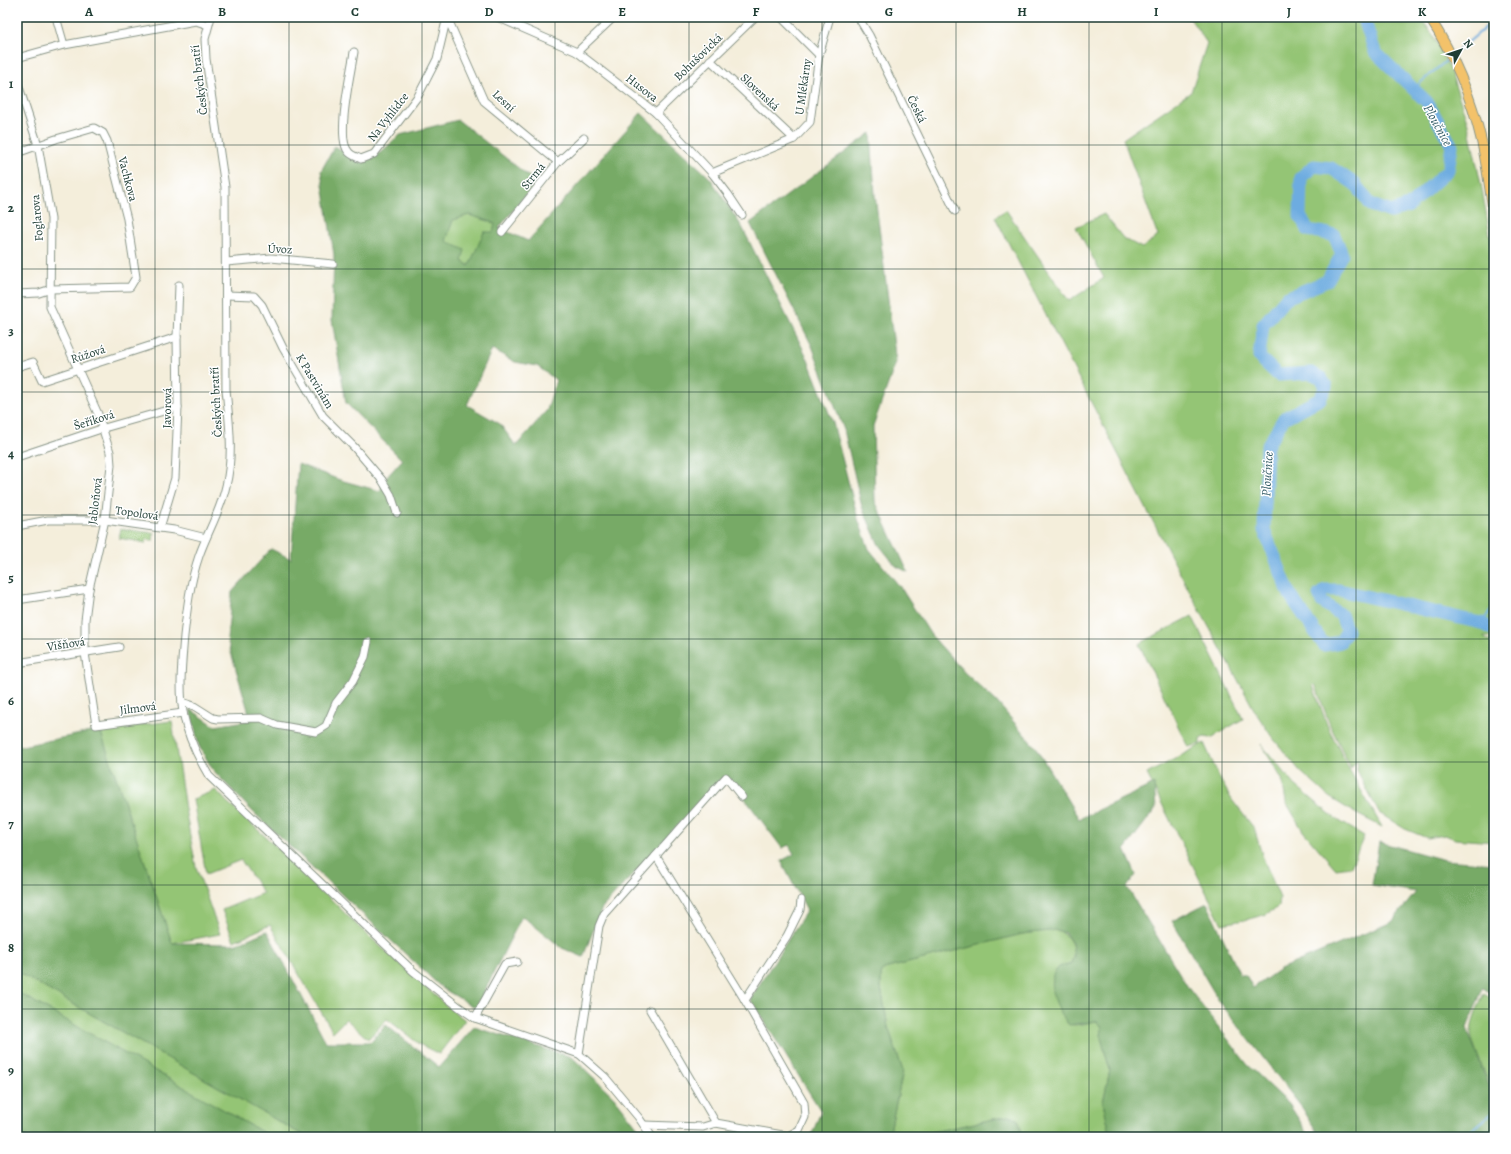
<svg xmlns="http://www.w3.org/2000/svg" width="1511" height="1154" font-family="Alegreya,serif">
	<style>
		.green { fill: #94c575; stroke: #5a8154 }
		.forest { fill: #7a6; stroke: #4b744d; fill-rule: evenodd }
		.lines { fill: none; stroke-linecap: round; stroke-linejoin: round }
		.stream { stroke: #6dace0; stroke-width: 2 }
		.river { stroke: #6dace0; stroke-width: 13 }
		.minor-casing { stroke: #8a9688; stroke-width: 9 }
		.major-casing { stroke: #8a9688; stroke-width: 11 }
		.minor { stroke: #fff; stroke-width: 7 }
		.major { stroke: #f3c26a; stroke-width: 9 }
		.grid { fill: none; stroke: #1f3d34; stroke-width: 1; stroke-opacity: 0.55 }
		.labels { text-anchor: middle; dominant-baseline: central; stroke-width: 3; stroke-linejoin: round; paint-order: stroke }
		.street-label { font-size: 12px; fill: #1f3d34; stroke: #fff }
		.water-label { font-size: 13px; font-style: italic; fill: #365e68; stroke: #fff }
		.neatline { fill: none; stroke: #1f3d34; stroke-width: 1.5 }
		.grid-label { font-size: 13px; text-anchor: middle; font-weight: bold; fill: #1f3d34 }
	</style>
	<rect width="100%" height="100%" fill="#fff"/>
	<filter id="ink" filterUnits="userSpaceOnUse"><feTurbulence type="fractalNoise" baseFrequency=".025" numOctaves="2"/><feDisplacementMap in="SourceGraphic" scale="8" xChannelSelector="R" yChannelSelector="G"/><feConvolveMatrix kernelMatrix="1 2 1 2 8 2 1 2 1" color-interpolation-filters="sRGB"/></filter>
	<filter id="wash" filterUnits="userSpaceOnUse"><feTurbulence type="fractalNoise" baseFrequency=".012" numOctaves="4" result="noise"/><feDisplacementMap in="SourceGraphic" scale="16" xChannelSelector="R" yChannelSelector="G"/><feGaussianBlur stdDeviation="0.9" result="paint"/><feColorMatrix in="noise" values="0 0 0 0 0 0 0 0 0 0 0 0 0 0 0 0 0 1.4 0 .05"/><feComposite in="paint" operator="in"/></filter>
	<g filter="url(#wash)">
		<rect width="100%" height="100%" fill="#f4eedb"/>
		<g class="green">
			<path d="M 1189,17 L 1420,17 L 1433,35 L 1449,67 L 1468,124 L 1482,189 L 1494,259 L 1494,641 L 1490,637 L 1483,637 L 1494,644 L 1494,842 L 1455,839 L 1445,835 L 1427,838 L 1405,829 L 1379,813 L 1357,770 L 1358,759 L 1351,768 L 1330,725 L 1315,684 L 1313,686 L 1328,727 L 1349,769 L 1382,827 L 1355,813 L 1329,797 L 1300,771 L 1272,737 L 1256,713 L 1185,583 L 995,217 L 1006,210 L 1069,301 L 1104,278 L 1076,227 L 1104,214 L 1123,238 L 1142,248 L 1158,236 L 1123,139 L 1191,92 L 1207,43 Z"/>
			<path d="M 469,215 L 489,221 L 495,224 L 494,233 L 484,232 L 470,266 L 462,261 L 446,241 L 453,220 Z"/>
			<path d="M 121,529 L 154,533 L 153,541 L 147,539 L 146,543 L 119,538 Z"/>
			<path d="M 1192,616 L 1243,719 L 1211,738 L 1204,737 L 1200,739 L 1200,744 L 1188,747 L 1139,644 Z"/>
			<path d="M 172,721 L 185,809 L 196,867 L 220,934 L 172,943 L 100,730 Z"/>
			<path d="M 1204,743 L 1221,781 L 1232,800 L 1254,828 L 1263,858 L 1280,898 L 1279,906 C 1264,919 1241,920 1222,924 L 1147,774 Z"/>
			<path d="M 1261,744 L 1295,785 L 1336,819 L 1364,836 L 1351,867 L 1336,869 L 1303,831 L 1286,802 L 1282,779 Z"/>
			<path d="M 216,790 L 227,802 L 289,858 L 361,929 L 448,1007 L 465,1020 L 439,1054 L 419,1044 L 387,1019 L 368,1039 L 346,1019 L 333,1032 L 270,925 L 234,941 L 222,910 L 263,893 L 241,860 L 206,874 L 193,799 Z"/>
			<path d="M 1057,930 C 1071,936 1077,950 1071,963 L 1059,967 L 1067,1023 C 1074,1028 1088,1022 1097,1021 L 1102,1027 L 1101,1038 L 1110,1070 L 1103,1102 L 1111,1137 L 1023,1137 L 1018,1119 L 1008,1116 L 909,1137 L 894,1137 L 890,1131 L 903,1071 L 888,1027 L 881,988 L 881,975 L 884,969 L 1022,934 Z"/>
			<path d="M 17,972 L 306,1137 L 271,1137 L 17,992 Z"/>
			<path d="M 1484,993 L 1494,999 L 1494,1093 C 1489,1084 1470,1039 1471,1031 C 1473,1018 1479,1005 1484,993 Z"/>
		</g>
		<g class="forest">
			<path d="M 641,113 L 710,178 L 742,227 L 806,355 L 833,423 L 858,519 L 869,549 L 901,588 L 931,635 L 965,673 L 996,701 L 1036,748 L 1079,819 L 1154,784 L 1156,808 L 1125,849 L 1136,875 L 1127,887 L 1189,989 L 1247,1064 L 1289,1104 L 1310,1137 L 1111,1137 L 1103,1102 L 1110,1070 L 1101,1038 L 1102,1027 L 1096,1021 L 1069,1025 L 1060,1013 L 1052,992 L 1053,974 L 1059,967 L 1071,963 L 1074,956 L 1072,943 L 1065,933 L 1057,930 L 1022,934 L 884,969 L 881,975 L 881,988 L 888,1027 L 903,1071 L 890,1131 L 895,1137 L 811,1137 L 821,1111 L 750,999 L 807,910 L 781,861 L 794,854 L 789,845 L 782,848 L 731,780 L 722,778 L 602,908 L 583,957 L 562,948 L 522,916 L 476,1008 L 442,988 L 251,810 L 213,770 L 199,746 L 190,709 L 215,726 L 251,720 L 227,639 L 232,592 L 271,549 L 291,559 L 298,464 L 340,480 L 380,491 L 385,479 L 402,460 L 346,403 L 332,320 L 334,255 L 321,171 L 335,146 L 362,163 L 380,153 L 400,135 L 458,120 L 536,182 L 499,228 L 528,241 ZM 469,215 L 489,221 L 495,224 L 493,232 L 484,232 L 469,266 L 462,261 L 465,250 L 446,241 L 453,220 ZM 492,349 L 515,362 L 537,366 L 556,380 L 547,410 L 516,446 L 500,424 L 467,405 Z"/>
			<path d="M 871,133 L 875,195 L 896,362 L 873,426 L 875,501 L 908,572 L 896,566 L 879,545 L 862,507 L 844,430 L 812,346 L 750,223 Z"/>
			<path d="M 100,730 L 172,943 L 236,944 L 267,931 L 326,1042 L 370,1042 L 386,1025 L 439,1067 L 474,1027 L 572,1057 L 614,1097 L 645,1137 L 306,1137 L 17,972 L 17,747 Z"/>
			<path d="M 1379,842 L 1445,860 L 1494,864 L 1494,995 L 1483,988 L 1467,1028 L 1494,1101 L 1494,1137 L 1320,1137 L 1303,1109 L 1219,1001 L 1172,921 L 1207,903 L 1240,975 L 1246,975 L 1253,988 L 1280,969 L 1392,922 L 1416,892 L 1372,885 Z"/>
			<path d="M 17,992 L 271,1137 L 17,1137 Z"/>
			<path d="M 1008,1116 L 1018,1119 L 1023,1137 L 909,1137 Z"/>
		</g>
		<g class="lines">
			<g class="stream">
				<path d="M 1459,50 L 1493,21"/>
				<path d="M 1413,89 L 1446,61"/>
				<path d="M 1481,623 L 1494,607"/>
				<path d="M 1463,1137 L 1494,1112"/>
			</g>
			<path class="river" d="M 1367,17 L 1365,22 L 1375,52 L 1427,102 L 1452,146 L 1448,170 L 1409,206 L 1391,212 L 1371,205 L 1355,184 L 1331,168 L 1314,166 L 1301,177 L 1300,216 L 1308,230 L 1334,235 L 1342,254 L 1327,281 L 1286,298 L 1263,325 L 1259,357 L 1278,375 L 1311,373 L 1321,378 L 1326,386 L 1320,399 L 1284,418 L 1267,446 L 1264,530 L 1290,595 L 1324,645 L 1340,642 L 1347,631 L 1341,615 L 1322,602 L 1319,595 L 1325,590 L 1339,590 L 1481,623 L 1494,630"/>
		</g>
	</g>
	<g filter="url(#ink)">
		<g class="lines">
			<defs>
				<g id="minor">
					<path d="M 56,17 L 64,45"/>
					<path d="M 211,17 L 205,39 L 206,59 L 225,187 L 226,389 C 229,421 234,454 226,486 C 221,510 207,533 199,556 C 190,582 187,609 184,636 C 182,661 179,687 183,712 C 187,735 197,756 209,776 L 413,971 L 459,1007 L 475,1018 L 579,1054 L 605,1077 L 639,1118 L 652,1137"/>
					<path d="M 447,17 L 484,101 L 558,162"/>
					<path d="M 497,17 L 577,52 L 656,113 L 712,173 L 728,194 L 742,215"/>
					<path d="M 781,17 L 819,55"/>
					<path d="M 858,17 L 869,35 L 955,211"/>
					<path d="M 354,52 C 351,72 336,137 348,151 C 350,155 357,157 361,159 L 374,154 L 418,96 L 437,59 L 447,17"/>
					<path d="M 577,52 L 614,17"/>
					<path d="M 17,58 L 64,45 L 190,22 L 196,21 L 208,25"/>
					<path d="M 710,60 L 794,139"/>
					<path d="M 17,81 L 38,145 L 51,219 L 50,307 L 98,414 L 110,452 L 111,465 L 105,520 L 89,589 L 85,620 L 85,653 L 96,725 L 183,713"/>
					<path d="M 656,113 L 755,17"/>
					<path d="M 17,153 L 56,139 L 94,128 L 103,133 L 107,141 L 127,219 L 136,277 L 130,287 L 51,289 L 39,293 L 17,294"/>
					<path d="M 712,173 L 794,139 L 810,122 L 819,55 L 830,17"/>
					<path d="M 502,232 L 558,162 L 584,138"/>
					<path d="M 226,262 L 271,258 L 333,264"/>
					<path d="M 226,295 L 254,296 L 262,305 L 283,348 L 323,416 L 354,447 L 382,480 L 391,495 L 397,513"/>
					<path d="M 17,367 L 33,362 L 42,381 L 177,337"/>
					<path d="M 17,457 L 104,428 L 178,407"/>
					<path d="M 17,526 L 48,520 L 105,520 L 174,530 L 206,538"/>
					<path d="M 160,528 L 175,478 L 178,407 L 177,337 L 179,285"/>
					<path d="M 17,600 L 89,589"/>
					<path d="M 17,663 L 119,647"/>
					<path d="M 182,702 L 194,706 L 213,718 L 218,719 L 261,718 L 277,725 L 316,732 L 326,726 L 336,703 L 353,681 L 365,657 L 368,642"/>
					<path d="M 745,1000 L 787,936 L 800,910 L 801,900"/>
					<path d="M 650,1010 L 716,1123"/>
					<path d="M 475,1018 L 505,964 L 517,962"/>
					<path d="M 579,1054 L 599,926 L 604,914 L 726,777 L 742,797"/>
					<path d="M 644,1125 L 703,1127 L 716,1123 L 788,1136 L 799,1130 L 805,1117 L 804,1103 L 743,997 L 656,856"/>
				</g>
				<path id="major" d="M 1429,17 C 1454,55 1472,99 1482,143 C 1487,167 1490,191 1494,215"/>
			</defs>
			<use href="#minor" class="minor-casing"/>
			<use href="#major" class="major-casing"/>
			<use href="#minor" class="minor"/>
			<use href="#major" class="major"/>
		</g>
	</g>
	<path class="grid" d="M 155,17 L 155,1137M 289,17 L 289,1137M 422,17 L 422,1137M 555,17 L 555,1137M 689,17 L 689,1137M 822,17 L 822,1137M 956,17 L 956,1137M 1089,17 L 1089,1137M 1222,17 L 1222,1137M 1356,17 L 1356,1137M 17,145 L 1494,145M 17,269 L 1494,269M 17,392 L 1494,392M 17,515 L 1494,515M 17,639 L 1494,639M 17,762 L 1494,762M 17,885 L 1494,885M 17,1009 L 1494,1009"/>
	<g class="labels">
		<g class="street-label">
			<text transform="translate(698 57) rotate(-44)">Bohušovická</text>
			<text transform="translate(199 80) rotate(-97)">Českých bratří</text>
			<text transform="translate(803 87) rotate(-82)">U Mlékárny</text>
			<text transform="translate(642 88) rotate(38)">Husova</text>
			<text transform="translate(760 92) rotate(43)">Slovenská</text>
			<text transform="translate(504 101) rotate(43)">Lesní</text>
			<text transform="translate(917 109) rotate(64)">Česká</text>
			<text transform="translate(388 117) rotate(-52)">Na Vyhlídce</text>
			<text transform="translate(533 176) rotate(-51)">Strmá</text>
			<text transform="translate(128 179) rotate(75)">Vachkova</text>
			<text transform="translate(37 218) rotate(-95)">Foglarova</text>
			<text transform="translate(280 249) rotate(2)">Úvoz</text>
			<text transform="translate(88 354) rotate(-18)">Růžová</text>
			<text transform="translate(315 381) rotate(59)">K Pastvinám</text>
			<text transform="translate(216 402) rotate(-93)">Českých bratří</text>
			<text transform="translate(167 408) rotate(-89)">Javorová</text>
			<text transform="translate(94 420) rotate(-17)">Šeříková</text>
			<text transform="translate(95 501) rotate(-83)">Jabloňová</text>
			<text transform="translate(137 513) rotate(8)">Topolová</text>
			<text transform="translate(66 644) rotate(-8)">Višňová</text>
			<text transform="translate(138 708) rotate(-7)">Jilmová</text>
		</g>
		<g class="water-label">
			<text transform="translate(1438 125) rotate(61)">Ploučnice</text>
			<text transform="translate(1267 474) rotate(-87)">Ploučnice</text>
		</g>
	</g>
	<rect width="1511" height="1154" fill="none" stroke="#fff" stroke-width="44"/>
	<g transform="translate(1461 50) rotate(50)" stroke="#ffffff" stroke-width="3" paint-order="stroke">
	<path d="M0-3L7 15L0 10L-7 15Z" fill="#1f3d34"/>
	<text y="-6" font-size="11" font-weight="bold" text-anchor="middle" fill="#1f3d34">N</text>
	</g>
	<rect x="22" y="22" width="1467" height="1110" class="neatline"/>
	<g class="grid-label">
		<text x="89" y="16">A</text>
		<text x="222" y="16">B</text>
		<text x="355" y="16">C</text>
		<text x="489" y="16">D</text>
		<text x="622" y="16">E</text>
		<text x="756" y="16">F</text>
		<text x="889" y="16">G</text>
		<text x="1022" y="16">H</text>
		<text x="1156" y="16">I</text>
		<text x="1289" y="16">J</text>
		<text x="1422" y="16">K</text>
		<text x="11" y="88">1</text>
		<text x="11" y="212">2</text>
		<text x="11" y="335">3</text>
		<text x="11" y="458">4</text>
		<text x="11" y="582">5</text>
		<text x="11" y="705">6</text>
		<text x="11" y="828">7</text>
		<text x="11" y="952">8</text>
		<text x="11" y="1075">9</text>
	</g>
</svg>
